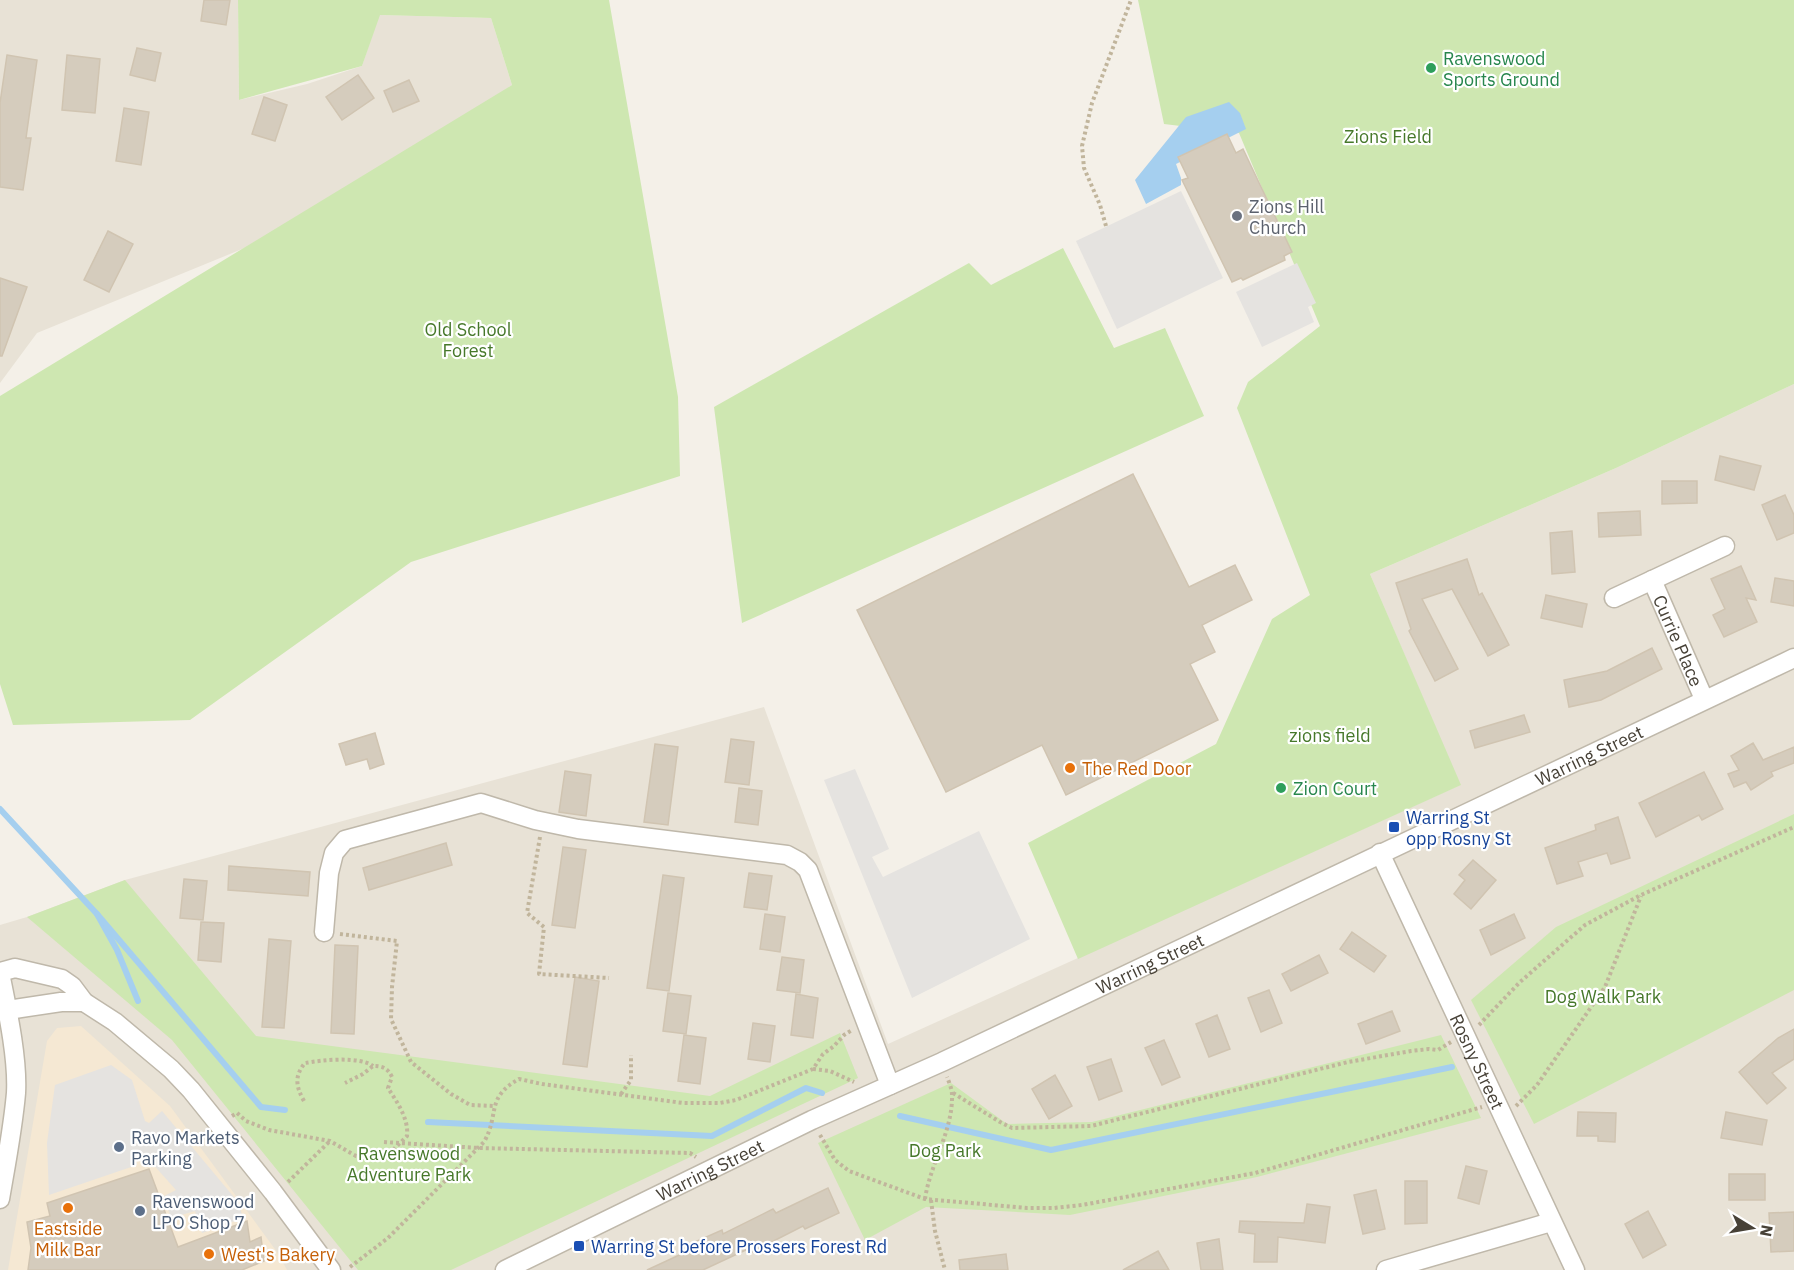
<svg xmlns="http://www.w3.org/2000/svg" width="1794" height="1270" font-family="'IBM Plex Sans',sans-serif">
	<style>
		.residential { fill: #e8e2d6 }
		.commercial { fill: #f5e8d3 }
		.green { fill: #cee7b1 }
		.parking { fill: #e5e3e0 }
		.water { fill: #a5cfef }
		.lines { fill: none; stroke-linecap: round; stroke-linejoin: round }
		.stream { stroke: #a5cfef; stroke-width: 6 }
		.building { fill: #d5ccbd; stroke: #d0c4b1; stroke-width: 1.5 }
		.minor-casing { stroke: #bfb8aa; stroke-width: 21 }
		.path { stroke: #c1b59c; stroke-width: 4; stroke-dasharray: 3 3; stroke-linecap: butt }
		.minor { stroke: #fff; stroke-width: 18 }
		.leisure-dot { fill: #2e9e5b; stroke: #fff; stroke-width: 2 }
		.worship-dot { fill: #6b7280; stroke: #fff; stroke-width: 2 }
		.food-dot { fill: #e8710a; stroke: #fff; stroke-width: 2 }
		.transit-dot { fill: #1a4fb4; stroke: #fff; stroke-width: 2 }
		.service-dot { fill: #5c6f8a; stroke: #fff; stroke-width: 2 }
		.labels { text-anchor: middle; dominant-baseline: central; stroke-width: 4.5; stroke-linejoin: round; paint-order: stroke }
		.leisure-label { font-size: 18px; fill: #27864d; stroke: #fff; text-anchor: start }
		.park-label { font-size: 18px; fill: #46782a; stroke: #fff }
		.worship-label { font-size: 18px; fill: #5b616d; stroke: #fff; text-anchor: start }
		.street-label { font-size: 18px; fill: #474137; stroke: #fff }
		.food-label { font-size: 18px; fill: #c56008; stroke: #fff; text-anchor: start }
		.transit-label { font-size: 18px; fill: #164399; stroke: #fff; text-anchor: start }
		.service-label { font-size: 18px; fill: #4e5e75; stroke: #fff; text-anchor: start }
	</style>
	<rect width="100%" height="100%" fill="#f4f0e8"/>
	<g class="residential">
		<path d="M 0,0 L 238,0 L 239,100 L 307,84 L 362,66 L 379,15 L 491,18 L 512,85 L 335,211 L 37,333 L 0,383 Z"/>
		<path d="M 1794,384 L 1794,1270 L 0,1270 L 0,925 L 27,917 L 125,880 L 764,707 L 888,1044 L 1460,785 L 1370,574 L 1616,468 Z"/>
	</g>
	<path class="commercial" d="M 81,1026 L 170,1106 L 277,1252 L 287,1270 L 8,1270 L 47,1041 L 57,1028 Z"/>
	<g class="green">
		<path d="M 238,0 L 609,0 L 678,397 L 680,476 L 411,562 L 190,720 L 13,725 L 0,684 L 0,396 L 512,85 L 491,18 L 380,15 L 362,66 L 239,100 Z"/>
		<path d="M 1138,0 L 1794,0 L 1794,384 L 1616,468 L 1370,574 L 1461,785 L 1078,959 L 1028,843 L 1216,744 L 1272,619 L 1310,595 L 1237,408 L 1248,382 L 1320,326 L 1239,133 L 1164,124 Z"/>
		<path d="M 1063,248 L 1114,348 L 1165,328 L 1204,416 L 742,623 L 714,407 L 969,263 L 991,285 Z"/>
		<path d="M 1794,814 L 1794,990 L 1534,1124 L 1471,1000 L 1556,927 Z"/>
		<path d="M 125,880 L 256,1036 L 710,1096 L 840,1033 L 858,1078 L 451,1270 L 358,1270 L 172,1040 L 27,917 Z"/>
		<path d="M 1441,1035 L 1481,1118 L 1257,1177 L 1070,1215 L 926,1207 L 865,1240 L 818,1143 L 951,1083 L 1007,1124 L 1092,1122 Z"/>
	</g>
	<g class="parking">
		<path d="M 1181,191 L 1223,278 L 1117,329 L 1076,241 Z"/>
		<path d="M 1297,263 L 1316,303 L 1308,307 L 1314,322 L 1262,347 L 1236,292 Z"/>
		<path d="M 855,769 L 889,849 L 872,857 L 883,877 L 979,831 L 1030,939 L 912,998 L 824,780 Z"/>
		<path d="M 111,1065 L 132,1080 L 145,1121 L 149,1123 L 162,1111 L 238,1202 L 243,1218 L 202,1233 L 195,1211 L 171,1218 L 164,1196 L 176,1190 L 143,1153 L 138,1150 L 132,1152 L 137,1165 L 49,1195 L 47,1143 L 55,1085 Z"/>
	</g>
	<path class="water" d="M 1229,102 L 1240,113 L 1246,129 L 1176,164 L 1181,178 L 1181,185 L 1146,204 L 1135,180 L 1186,117 Z"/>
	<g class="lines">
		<g class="stream">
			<path d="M 0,809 L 97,914 L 117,950 L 138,1001"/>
			<path d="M 97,914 L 261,1107 L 285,1110"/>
			<path d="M 900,1116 L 1051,1150 L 1452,1067"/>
			<path d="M 428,1122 L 712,1136 L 806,1088 L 822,1093"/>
		</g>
	</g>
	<g class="building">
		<path d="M 204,0 L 230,0 L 226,25 L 201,21 Z"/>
		<path d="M 137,48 L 161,53 L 155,81 L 130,75 Z"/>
		<path d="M 7,55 L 37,60 L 26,138 L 31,138 L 23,190 L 0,187 L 0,103 Z"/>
		<path d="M 67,55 L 100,59 L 95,113 L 62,110 Z"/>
		<path d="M 358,75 L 374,98 L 342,120 L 326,97 Z"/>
		<path d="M 409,80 L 419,101 L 393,112 L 384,91 Z"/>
		<path d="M 264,97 L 287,105 L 275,141 L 252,134 Z"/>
		<path d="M 124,108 L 149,112 L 141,165 L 116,161 Z"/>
		<path d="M 1227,134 L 1236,153 L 1243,149 L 1292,252 L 1284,256 L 1285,260 L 1243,280 L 1241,278 L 1232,282 L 1182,180 L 1188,178 L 1178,157 Z"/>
		<path d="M 108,231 L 133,244 L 109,292 L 84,280 Z"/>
		<path d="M 0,278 L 27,287 L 2,356 L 0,356 Z"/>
		<path d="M 1720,456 L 1761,466 L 1754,490 L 1715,480 Z"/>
		<path d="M 1133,474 L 1189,587 L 1235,565 L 1252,600 L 1202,625 L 1215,652 L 1190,664 L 1218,720 L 1066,795 L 1042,745 L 946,792 L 857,610 Z"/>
		<path d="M 1662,481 L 1697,481 L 1697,503 L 1662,504 Z"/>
		<path d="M 1785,495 L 1794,515 L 1794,533 L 1777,540 L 1762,505 Z"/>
		<path d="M 1640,511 L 1641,535 L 1599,537 L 1598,513 Z"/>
		<path d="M 1572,531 L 1575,572 L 1552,574 L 1550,533 Z"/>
		<path d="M 1467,559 L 1479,595 L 1482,593 L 1509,645 L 1488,656 L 1452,589 L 1422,599 L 1458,669 L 1435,681 L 1409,631 L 1411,629 L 1396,583 Z"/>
		<path d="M 1741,566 L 1756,600 L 1746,598 L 1757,622 L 1724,637 L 1713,615 L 1725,609 L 1711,579 Z"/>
		<path d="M 1775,578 L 1794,581 L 1794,606 L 1771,602 Z"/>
		<path d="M 1546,595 L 1587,604 L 1582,627 L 1541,618 Z"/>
		<path d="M 1652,648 L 1662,669 L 1601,700 L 1569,707 L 1564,680 L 1607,671 Z"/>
		<path d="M 1524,715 L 1530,732 L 1475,748 L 1470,731 Z"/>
		<path d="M 375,733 L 384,764 L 370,769 L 367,759 L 346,765 L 339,744 Z"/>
		<path d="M 731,739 L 754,742 L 749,785 L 725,782 Z"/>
		<path d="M 1753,743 L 1763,760 L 1794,747 L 1794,763 L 1771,772 L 1773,776 L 1751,790 L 1746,782 L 1734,787 L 1728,774 L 1739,770 L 1731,756 Z"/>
		<path d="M 655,744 L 678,747 L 668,825 L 644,822 Z"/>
		<path d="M 565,771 L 591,775 L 586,816 L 559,812 Z"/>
		<path d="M 1704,772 L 1723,809 L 1702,820 L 1699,815 L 1656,837 L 1639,803 Z"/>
		<path d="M 739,788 L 762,791 L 758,825 L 735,822 Z"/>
		<path d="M 1618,817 L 1630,858 L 1611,864 L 1607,853 L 1578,862 L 1583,876 L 1557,884 L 1545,848 L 1596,830 L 1595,825 Z"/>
		<path d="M 446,843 L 452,865 L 369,890 L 363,868 Z"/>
		<path d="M 563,847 L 586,850 L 575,928 L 552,925 Z"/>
		<path d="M 1473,860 L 1496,880 L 1471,909 L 1454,894 L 1465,880 L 1459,875 Z"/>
		<path d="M 229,866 L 310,872 L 308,896 L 228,890 Z"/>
		<path d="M 749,873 L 772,876 L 767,910 L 744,907 Z"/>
		<path d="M 663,875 L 684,878 L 669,991 L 647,988 Z"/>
		<path d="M 184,879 L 207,881 L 203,920 L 180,918 Z"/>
		<path d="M 765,914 L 785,917 L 780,952 L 760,949 Z"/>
		<path d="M 1514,914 L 1525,938 L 1491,955 L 1480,930 Z"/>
		<path d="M 201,922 L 224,923 L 221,962 L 198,960 Z"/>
		<path d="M 1352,932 L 1386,956 L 1374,972 L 1340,949 Z"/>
		<path d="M 269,939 L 291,941 L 284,1028 L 262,1027 Z"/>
		<path d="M 335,945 L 358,946 L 354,1034 L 331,1033 Z"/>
		<path d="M 1319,955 L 1328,973 L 1291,991 L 1282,974 Z"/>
		<path d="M 782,957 L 804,960 L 800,993 L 777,990 Z"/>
		<path d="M 575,977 L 599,981 L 587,1067 L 563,1064 Z"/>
		<path d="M 1269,990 L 1282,1023 L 1261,1032 L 1248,998 Z"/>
		<path d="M 668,993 L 691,996 L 686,1034 L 663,1031 Z"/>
		<path d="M 796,994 L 818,998 L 813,1038 L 791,1035 Z"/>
		<path d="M 1392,1011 L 1400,1031 L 1366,1044 L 1358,1024 Z"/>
		<path d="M 1217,1015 L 1230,1049 L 1209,1057 L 1196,1024 Z"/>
		<path d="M 753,1023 L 775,1026 L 770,1062 L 748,1059 Z"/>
		<path d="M 1794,1029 L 1794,1059 L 1772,1073 L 1786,1088 L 1767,1104 L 1739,1072 L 1778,1038 Z"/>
		<path d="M 684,1035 L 706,1038 L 700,1084 L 678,1081 Z"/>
		<path d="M 1164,1040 L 1180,1077 L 1162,1085 L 1145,1048 Z"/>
		<path d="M 1111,1059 L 1122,1091 L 1099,1100 L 1087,1067 Z"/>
		<path d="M 1055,1075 L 1072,1106 L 1049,1119 L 1032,1089 Z"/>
		<path d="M 1578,1112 L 1616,1113 L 1615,1142 L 1598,1141 L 1598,1136 L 1577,1136 Z"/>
		<path d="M 1726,1112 L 1767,1120 L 1762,1145 L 1721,1138 Z"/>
		<path d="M 1466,1166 L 1487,1171 L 1479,1204 L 1458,1198 Z"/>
		<path d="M 149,1169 L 178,1247 L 247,1221 L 250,1242 L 261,1237 L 264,1261 L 242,1270 L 28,1270 L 31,1248 L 27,1222 L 50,1216 L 47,1203 Z"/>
		<rect x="1729" y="1174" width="36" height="26"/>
		<path d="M 1405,1181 L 1427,1181 L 1427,1223 L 1405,1224 Z"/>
		<path d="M 828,1188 L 839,1213 L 805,1229 L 803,1226 L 752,1252 L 750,1248 L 703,1270 L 647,1270 L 688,1251 L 686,1246 L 722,1230 L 723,1234 L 773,1209 L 776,1213 Z"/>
		<path d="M 1376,1190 L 1385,1229 L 1363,1234 L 1354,1195 Z"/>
		<path d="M 1307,1204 L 1330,1207 L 1325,1243 L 1278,1237 L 1277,1262 L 1254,1262 L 1255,1234 L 1239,1232 L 1240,1221 L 1304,1223 Z"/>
		<path d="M 1648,1211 L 1666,1245 L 1643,1258 L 1625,1224 Z"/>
		<path d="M 1794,1212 L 1794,1251 L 1771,1252 L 1769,1213 Z"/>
		<path d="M 1219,1239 L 1223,1270 L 1201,1270 L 1197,1243 Z"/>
		<path d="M 1158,1251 L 1169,1270 L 1123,1270 Z"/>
		<path d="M 1006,1254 L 1008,1270 L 960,1270 L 959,1260 Z"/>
	</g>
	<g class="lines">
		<defs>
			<g id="minor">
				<path id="s1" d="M 1652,580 L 1704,699"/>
				<path d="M 1614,598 L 1725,546"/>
				<path id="s2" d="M 1380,853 L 1575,1270"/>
				<path d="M 324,932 L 329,873 L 334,853 L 345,840 L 481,803 L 535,820 L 578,829 L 787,855 L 800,862 L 808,870 L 890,1085"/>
				<path d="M 0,972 L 15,968 L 62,979 L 72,986 L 84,1002 L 115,1022 L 171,1069 L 191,1090 L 273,1192 L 331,1270"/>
				<path d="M 0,973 C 7,1008 18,1058 16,1093 C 13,1128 6,1164 0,1199"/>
				<path d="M 8,1010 L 61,1002 L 84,1002"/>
				<path id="s3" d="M 505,1270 L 812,1120 L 942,1062 L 1794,658"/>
				<path d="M 1386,1270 L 1551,1222"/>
			</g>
		</defs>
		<use href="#minor" class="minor-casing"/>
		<g class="path">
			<path d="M 1106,226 L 1100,205 L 1084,168 L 1082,146 L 1092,103 L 1131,0"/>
			<path d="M 540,837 L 527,913 L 544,927 L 539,974 L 609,978"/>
			<path d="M 340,934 L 397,941 L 392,987 L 391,1019 L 411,1062 L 451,1094 L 470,1105 L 494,1106"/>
			<path d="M 1479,1025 L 1520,982 L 1585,925 L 1641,895 L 1794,827"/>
			<path d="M 813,1069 L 830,1071 L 854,1082"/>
			<path d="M 953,1093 L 1000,1122 L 1012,1128 L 1091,1126 L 1348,1062 L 1411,1051 L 1429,1049 L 1438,1050 L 1451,1042"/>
			<path d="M 621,1094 L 631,1080 L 631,1055"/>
			<path d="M 304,1101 C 296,1087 294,1076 305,1063 C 322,1060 359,1056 373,1066"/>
			<path d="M 1516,1106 L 1537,1085 L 1605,987 L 1641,896"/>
			<path d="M 232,1116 L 237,1113 L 246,1121 L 269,1130 L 330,1141 L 356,1156 L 368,1158 L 380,1157 L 391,1152 L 407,1136 C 409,1119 397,1102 388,1088 L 392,1077 C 388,1068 382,1066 373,1066 L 363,1074 L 345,1083"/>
			<path d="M 820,1135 L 835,1160 L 849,1171 L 925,1199 L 1027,1208 L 1054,1208 L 1082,1205 L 1255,1173 L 1482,1107"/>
			<path d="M 384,1142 L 479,1148 L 690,1153 L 696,1157"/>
			<path d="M 288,1182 L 330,1141"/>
			<path d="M 925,1199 C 930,1164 953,1131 952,1095 C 952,1089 949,1082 947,1077"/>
			<path d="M 931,1200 L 935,1231 L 945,1270"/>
			<path d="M 350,1267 L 388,1238 L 484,1142 C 500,1114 485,1098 519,1079 L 542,1084 L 683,1103 L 720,1103 L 736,1100 L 813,1069 L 823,1054 L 834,1046 L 844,1035 L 852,1030"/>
		</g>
		<use href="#minor" class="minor"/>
	</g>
	<g class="leisure-dot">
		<circle cx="1431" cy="68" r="6"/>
		<circle cx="1281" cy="788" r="6"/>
	</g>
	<circle class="worship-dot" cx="1237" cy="216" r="6"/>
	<g class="food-dot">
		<circle cx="1070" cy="768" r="6"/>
		<circle cx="68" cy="1208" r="6"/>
		<circle cx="209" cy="1254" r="6"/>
	</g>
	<g class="transit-dot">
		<rect x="1388" y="821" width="12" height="12" rx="3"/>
		<rect x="573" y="1240" width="12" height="12" rx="3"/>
	</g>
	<g class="service-dot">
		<circle cx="119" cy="1147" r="6"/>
		<circle cx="140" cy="1211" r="6"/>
	</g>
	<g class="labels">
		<g class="leisure-label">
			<text x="1443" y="58">Ravenswood<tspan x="1443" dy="21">Sports Ground</tspan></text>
			<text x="1293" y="788">Zion Court</text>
		</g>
		<g class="park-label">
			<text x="1388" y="136">Zions Field</text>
			<text x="468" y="329">Old School<tspan x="468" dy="21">Forest</tspan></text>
			<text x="1330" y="735">zions field</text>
			<text x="1603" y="996">Dog Walk Park</text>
			<text x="945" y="1150">Dog Park</text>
			<text x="409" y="1153">Ravenswood<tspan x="409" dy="21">Adventure Park</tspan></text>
		</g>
		<g class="worship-label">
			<text x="1249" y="206">Zions Hill<tspan x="1249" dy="21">Church</tspan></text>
		</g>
		<g class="street-label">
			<text stroke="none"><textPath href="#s1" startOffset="66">Currie Place</textPath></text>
			<text stroke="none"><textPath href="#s3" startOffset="1200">Warring Street</textPath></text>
			<text stroke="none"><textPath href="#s3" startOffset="714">Warring Street</textPath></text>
			<text stroke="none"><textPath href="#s2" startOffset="230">Rosny Street</textPath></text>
			<text stroke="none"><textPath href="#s3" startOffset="228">Warring Street</textPath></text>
		</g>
		<g class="food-label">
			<text x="1082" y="768">The Red Door</text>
			<text x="68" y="1228" text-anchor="middle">Eastside<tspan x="68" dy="21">Milk Bar</tspan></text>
			<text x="221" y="1254">West's Bakery</text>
		</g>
		<g class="transit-label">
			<text x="1406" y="817">Warring St<tspan x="1406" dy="21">opp Rosny St</tspan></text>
			<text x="591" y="1246">Warring St before Prossers Forest Rd</text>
		</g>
		<g class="service-label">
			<text x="131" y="1137">Ravo Markets<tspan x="131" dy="21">Parking</tspan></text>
			<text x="152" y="1201">Ravenswood<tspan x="152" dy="21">LPO Shop 7</tspan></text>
		</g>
	</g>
	<g transform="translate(1752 1228) rotate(101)" stroke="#ffffff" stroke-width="4.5" paint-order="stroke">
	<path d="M0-4.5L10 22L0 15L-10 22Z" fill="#474137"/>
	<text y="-9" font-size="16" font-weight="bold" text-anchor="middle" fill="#474137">N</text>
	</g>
</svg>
